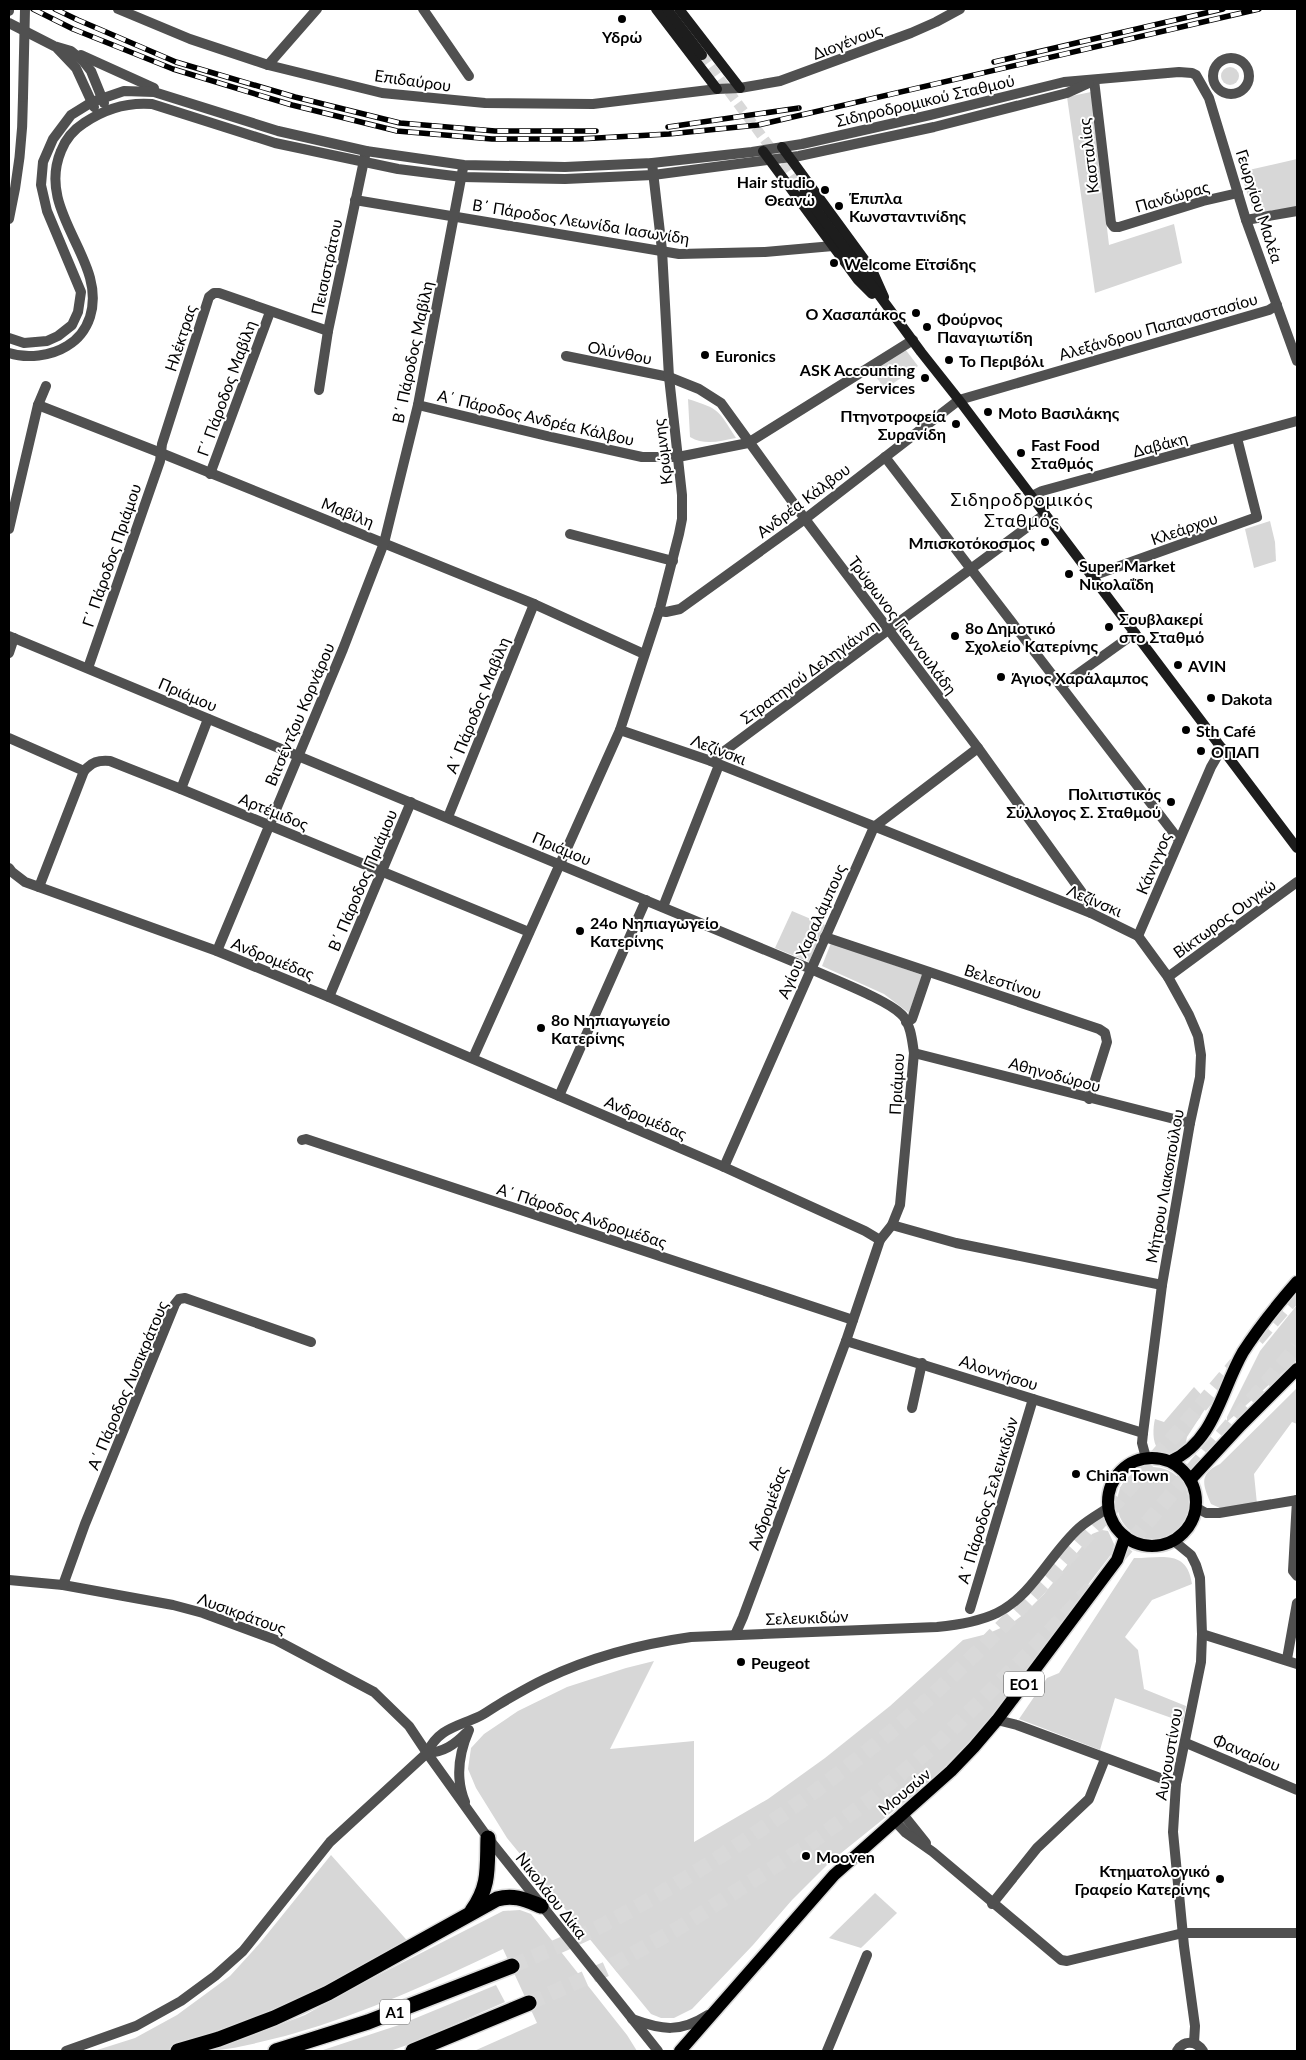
<svg xmlns="http://www.w3.org/2000/svg" width="1306" height="2060" font-family="Lato,sans-serif">
	<style>
		.green { fill: #d7d7d7 }
		.lines { fill: none; stroke-linecap: round; stroke-linejoin: round }
		.secondary-tunnel { stroke: #d9d9d9; stroke-width: 10; stroke-dasharray: 10 5; stroke-linecap: butt }
		.motorway-tunnel { stroke: #d9d9d9; stroke-width: 15; stroke-dasharray: 15 8; stroke-linecap: butt }
		.primary-casing { stroke: #dbdbdb; stroke-width: 15 }
		.motorway-casing { stroke: #dbdbdb; stroke-width: 18 }
		.minor { stroke: #505050; stroke-width: 10 }
		.tertiary { stroke: #505050; stroke-width: 10 }
		.secondary { stroke: #1d1d1d; stroke-width: 10 }
		.primary { stroke: #000; stroke-width: 12 }
		.motorway { stroke: #000; stroke-width: 15 }
		.rail-casing { stroke: #000; stroke-width: 5.5 }
		.rail { stroke: #fff; stroke-width: 4; stroke-dasharray: 11; stroke-linecap: butt }
		.tertiary-bridge { stroke: #505050; stroke-width: 10 }
		.poi-dot { fill: #000; stroke: #fff; stroke-width: 2 }
		.labels { text-anchor: middle; dominant-baseline: central; stroke-width: 4; stroke-linejoin: round; paint-order: stroke }
		.shield { fill: #fff; stroke: #4c4c4c; stroke-width: 1 }
		.shield-label { font-size: 15px; font-weight: bold; fill: #000 }
		.poi-label { font-size: 16px; font-weight: bold; fill: #000; stroke: #fff; text-anchor: start }
		.street-label { font-size: 16px; fill: #000; stroke: #fff }
		.neighbourhood-label { font-size: 18px; letter-spacing: 1px; fill: #000; stroke: #fff }
	</style>
	<rect width="100%" height="100%" fill="#fff"/>
	<g class="green">
		<circle cx="1230" cy="76" r="9"/>
		<path d="M 1091,92 L 1109,245 L 1174,224 L 1182,263 L 1095,293 L 1067,97 Z"/>
		<path d="M 1297,159 L 1297,207 L 1254,213 L 1240,172 Z"/>
		<path d="M 905,349 L 918,366 L 885,389 L 871,370 Z"/>
		<path d="M 688,399 C 720,409 718,410 736,438 C 720,441 705,446 690,437 Z"/>
		<path d="M 1270,521 L 1275,542 L 1276,561 L 1254,568 L 1245,529 Z"/>
		<path d="M 792,911 L 825,925 L 809,962 L 775,948 Z"/>
		<path d="M 831,943 L 922,975 L 909,1013 L 884,994 L 822,966 Z"/>
		<path d="M 1297,1305 L 1297,1360 L 1227,1422 L 1227,1417 L 1260,1351 Z"/>
		<path d="M 1194,1387 L 1209,1403 L 1187,1437 L 1185,1447 L 1169,1456 C 1166,1454 1160,1451 1158,1449 C 1152,1442 1153,1427 1155,1419 L 1164,1422 Z"/>
		<path d="M 1297,1388 L 1297,1424 L 1292,1422 L 1254,1474 L 1257,1504 L 1220,1508 L 1211,1504 C 1203,1485 1198,1474 1220,1464 Z"/>
		<circle cx="1153" cy="1503" r="36"/>
		<path d="M 1102,1530 L 1108,1531 L 1114,1544 L 1113,1552 L 1090,1582 L 1066,1622 L 998,1710 L 966,1745 L 933,1779 L 830,1862 L 792,1900 L 753,1945 L 692,2009 L 674,2018 L 661,2018 L 651,2014 L 507,1838 L 476,1788 L 468,1769 L 471,1748 L 484,1734 L 518,1711 L 567,1687 L 626,1668 L 654,1661 L 610,1749 L 694,1741 L 694,1842 L 768,1799 L 825,1758 L 890,1706 L 963,1640 L 987,1634 L 1012,1623 L 1024,1614 L 1044,1594 L 1092,1534 Z"/>
		<path d="M 1134,1558 C 1162,1558 1187,1549 1192,1584 L 1152,1600 L 1125,1637 L 1138,1650 L 1144,1689 L 1186,1706 L 1183,1722 L 1115,1698 L 1100,1750 L 1019,1719 L 1047,1678 L 1059,1673 Z"/>
		<path d="M 331,1855 L 412,1946 L 320,1999 L 173,2051 L 94,2051 L 135,2038 L 177,2015 L 230,1976 L 260,1943 Z"/>
		<path d="M 875,1893 L 897,1913 L 861,1948 L 829,1938 Z"/>
		<path d="M 520,1910 L 531,1914 L 627,2035 L 637,2051 L 474,2051 L 537,2023 L 503,1949 C 432,1983 361,2015 285,2036 C 257,2043 228,2051 199,2051 L 242,2039 L 305,2015 L 355,1987 L 503,1911 Z"/>
		<path d="M 496,1985 L 505,2002 L 410,2044 L 390,2051 L 320,2051 L 399,2025 Z"/>
	</g>
	<g class="lines">
		<path class="secondary-tunnel" d="M 702,55 L 804,193"/>
		<g class="motorway-tunnel">
			<path d="M 1257,1339 L 1297,1293"/>
			<path d="M 1117,1558 L 1297,1347"/>
			<path d="M 512,1966 C 537,1955 562,1945 587,1933 C 666,1894 742,1844 814,1792 C 848,1766 883,1740 915,1711 C 1032,1605 1133,1484 1236,1364"/>
			<path d="M 529,2003 L 606,1969 L 682,1926 L 808,1845 L 871,1799 L 941,1740 L 1020,1662 L 1092,1587"/>
		</g>
		<defs>
			<g id="primary">
				<circle cx="1152" cy="1502" r="44"/>
				<path d="M 1171,1461 C 1215,1441 1221,1390 1243,1352 C 1259,1327 1277,1305 1297,1282"/>
				<path d="M 1191,1479 L 1241,1425 L 1297,1369"/>
				<path d="M 680,2051 L 834,1875 L 951,1771 L 974,1747 L 997,1720 L 1117,1560 L 1125,1537"/>
			</g>
			<g id="motorway">
				<path d="M 472,1911 C 490,1886 487,1868 488,1838"/>
				<path d="M 178,2051 L 219,2039 L 274,2018 L 328,1993 L 497,1899 C 514,1894 526,1900 541,1906"/>
				<path d="M 276,2051 L 368,2022 L 512,1966"/>
				<path d="M 413,2051 L 529,2003"/>
			</g>
		</defs>
		<use href="#primary" class="primary-casing"/>
		<use href="#motorway" class="motorway-casing"/>
		<g class="minor">
			<path d="M 423,9 L 469,76"/>
			<path d="M 268,65 L 317,9"/>
			<path d="M 1094,80 L 1111,223 L 1114,227 L 1119,227 L 1203,201 L 1238,193"/>
			<path d="M 355,200 L 679,254 L 765,252 L 833,246"/>
			<path d="M 1246,220 L 1297,211"/>
			<path d="M 566,356 L 669,377 L 699,389 L 721,403 L 805,519 L 978,748 L 1088,901 L 1091,913"/>
			<path d="M 319,390 L 328,331 L 366,151"/>
			<path d="M 959,400 L 1269,310 L 1277,305"/>
			<path d="M 38,405 L 161,453 L 534,604 L 644,654"/>
			<path d="M 418,405 L 547,436 L 642,457 L 678,457 L 748,443 L 913,340"/>
			<path d="M 885,457 L 1179,840"/>
			<path d="M 210,474 L 270,312"/>
			<path d="M 1032,496 L 1042,491 L 1297,421"/>
			<path d="M 9,529 L 38,405 L 46,386"/>
			<path d="M 570,534 L 673,561"/>
			<path d="M 1092,576 L 1257,517 L 1237,438"/>
			<path d="M 9,653 L 14,638"/>
			<path d="M 88,668 L 160,461 L 162,444 L 209,297 L 214,293 L 219,293 L 328,331"/>
			<path d="M 1061,686 L 1135,633"/>
			<path d="M 9,738 L 84,771 C 92,762 98,760 110,761 L 181,789 L 529,932"/>
			<path d="M 711,761 L 1045,514"/>
			<path d="M 181,789 L 208,719"/>
			<path d="M 448,817 L 534,604"/>
			<path d="M 39,887 L 84,771"/>
			<path d="M 663,907 L 719,765"/>
			<path d="M 825,937 L 1099,1029 L 1105,1033 L 1107,1042 L 1089,1099"/>
			<path d="M 217,951 L 343,649 L 384,543 L 418,405 L 463,168"/>
			<path d="M 329,997 L 411,802"/>
			<path d="M 906,1022 L 912,1019 L 928,972"/>
			<path d="M 914,1053 L 1190,1123"/>
			<path d="M 473,1058 L 620,730"/>
			<path d="M 559,1096 L 646,900"/>
			<path d="M 302,1140 L 306,1139 L 853,1320"/>
			<path d="M 724,1167 L 874,827 L 978,748"/>
			<path d="M 892,1225 L 956,1243 L 1162,1285"/>
			<path d="M 846,1341 L 1143,1433"/>
			<path d="M 912,1408 L 922,1363"/>
			<path d="M 1297,1500 L 1293,1571 L 1297,1576"/>
			<path d="M 1197,1508 L 1206,1513 L 1219,1513 L 1297,1500"/>
			<path d="M 1174,1541 L 1191,1555 L 1196,1565 L 1200,1578 L 1202,1634 L 1201,1662 L 1176,1784 L 1173,1832 L 1184,1946 L 1195,2026 L 1194,2043"/>
			<path d="M 9,1580 L 63,1585 L 173,1605 L 203,1613 L 276,1640 L 374,1692 L 409,1726 L 427,1753"/>
			<path d="M 63,1585 L 85,1524 L 175,1304 L 179,1299 L 185,1298 L 311,1342"/>
			<path d="M 970,1609 L 1033,1399"/>
			<path d="M 1202,1634 L 1297,1664"/>
			<path d="M 1287,1659 L 1297,1603"/>
			<path d="M 997,1720 L 1017,1725 L 1176,1784"/>
			<path d="M 1186,1743 L 1297,1790"/>
			<path d="M 902,1813 L 926,1843"/>
			<path d="M 894,1820 L 906,1833 L 933,1852 L 1061,1960 L 1067,1961 L 1183,1933 L 1297,1933"/>
			<path d="M 992,1904 L 1037,1848 L 1089,1799 L 1105,1759"/>
			<path d="M 827,2051 L 867,1955"/>
			<path d="M 1177,2051 C 1183,2040 1196,2040 1203,2051"/>
		</g>
		<g class="tertiary">
			<path d="M 118,9 L 190,39 L 268,65 L 382,93 L 485,103 L 593,104 L 717,89 L 740,88 L 780,81 L 911,33 L 936,22 L 960,9"/>
			<path d="M 9,11 L 9,9"/>
			<path d="M 9,23 L 54,46 L 71,51 L 83,61 L 91,71 L 104,103"/>
			<path d="M 57,48 L 76,68 L 94,107"/>
			<path d="M 81,55 L 154,88"/>
			<circle cx="1231" cy="76" r="18"/>
			<path d="M 652,163 L 662,250 L 669,377 L 682,495 L 682,519 L 679,534 L 660,608 L 620,730 L 711,761 L 1091,913 L 1138,936 L 1168,977 L 1189,1015 L 1198,1036 L 1201,1055 L 1200,1077 L 1190,1123 L 1162,1285 L 1143,1433 L 1142,1443 L 1146,1458"/>
			<path d="M 9,219 C 18,179 23,138 23,97"/>
			<path d="M 9,338 L 24,343 L 47,341 L 58,336 L 72,325 L 78,312 L 81,292 L 47,211 L 41,185 L 43,162 L 53,139 L 71,115 L 92,102 L 124,91 L 154,92 L 278,131 L 366,151 L 464,165 L 565,167 L 652,163 L 752,152 L 802,144 L 930,115 L 1064,82 L 1179,72 L 1192,73 L 1196,75 L 1209,98 L 1246,220 L 1297,361"/>
			<path d="M 9,353 C 27,359 51,356 67,346 C 79,339 86,329 90,317 C 108,260 35,213 61,151 C 66,138 73,130 84,123 C 106,108 127,102 152,104 L 275,143 L 398,169 L 462,177 L 565,179 L 653,175 L 799,156 L 934,127 L 1067,93 L 1089,83"/>
			<path d="M 659,611 L 666,612 L 680,609 L 805,519 L 959,400"/>
			<path d="M 9,636 L 811,969 C 832,979 889,1000 903,1016 C 911,1026 912,1040 914,1053 L 900,1205 L 892,1225 L 880,1240 L 846,1341 L 743,1617 L 735,1635"/>
			<path d="M 9,868 L 12,872 L 25,882 L 217,951 L 329,997 L 724,1167 L 865,1231 L 880,1240"/>
			<path d="M 1138,936 L 1211,767 L 1222,748"/>
			<path d="M 1168,977 L 1297,882"/>
			<path d="M 427,1753 L 488,1838 L 658,2051"/>
			<path d="M 427,1753 C 444,1752 454,1745 466,1733"/>
			<path d="M 465,1802 C 455,1778 459,1753 469,1730"/>
			<path d="M 632,2019 C 662,2030 680,2033 708,2015"/>
			<path d="M 66,2051 L 136,2026 L 181,2001 L 215,1976 L 243,1951 L 330,1842 L 427,1753 C 438,1729 456,1727 478,1717 C 485,1714 491,1709 498,1705 C 513,1696 528,1687 545,1679 C 591,1657 641,1644 691,1637 L 937,1627 C 958,1625 978,1622 997,1613 C 1033,1595 1050,1554 1079,1528 C 1088,1520 1099,1514 1108,1508"/>
		</g>
		<g class="secondary">
			<path d="M 656,9 L 717,89"/>
			<path d="M 667,9 L 702,55"/>
			<path d="M 679,9 L 740,88"/>
			<path d="M 782,147 L 872,270 L 884,297"/>
			<path d="M 763,151 L 858,280 L 872,294"/>
			<path d="M 804,193 L 921,352 L 959,400 L 1297,848"/>
		</g>
		<use href="#primary" class="primary"/>
		<use href="#motorway" class="motorway"/>
		<defs>
			<g id="rail">
				<path d="M 33,9 L 73,29 L 173,69 L 292,105 L 397,131 L 492,139 L 579,139 L 669,134 L 758,125 L 1259,9"/>
				<path d="M 55,9 L 78,20 L 176,62 L 295,97 L 400,123 L 495,131 L 596,131"/>
				<path d="M 994,62 L 1223,9"/>
				<path d="M 668,127 L 799,108"/>
			</g>
		</defs>
		<use href="#rail" class="rail-casing"/>
		<use href="#rail" class="rail"/>
		<path class="tertiary-bridge" d="M 23,97 L 25,9"/>
	</g>
	<g class="poi-dot">
		<circle cx="622" cy="19" r="5"/>
		<circle cx="825" cy="190" r="5"/>
		<circle cx="839" cy="206" r="5"/>
		<circle cx="834" cy="263" r="5"/>
		<circle cx="916" cy="313" r="5"/>
		<circle cx="927" cy="327" r="5"/>
		<circle cx="705" cy="355" r="5"/>
		<circle cx="949" cy="360" r="5"/>
		<circle cx="925" cy="378" r="5"/>
		<circle cx="988" cy="412" r="5"/>
		<circle cx="956" cy="424" r="5"/>
		<circle cx="1021" cy="453" r="5"/>
		<circle cx="1045" cy="542" r="5"/>
		<circle cx="1069" cy="574" r="5"/>
		<circle cx="1109" cy="627" r="5"/>
		<circle cx="955" cy="636" r="5"/>
		<circle cx="1178" cy="665" r="5"/>
		<circle cx="1001" cy="677" r="5"/>
		<circle cx="1211" cy="698" r="5"/>
		<circle cx="1186" cy="730" r="5"/>
		<circle cx="1201" cy="751" r="5"/>
		<circle cx="1171" cy="802" r="5"/>
		<circle cx="580" cy="931" r="5"/>
		<circle cx="541" cy="1028" r="5"/>
		<circle cx="1076" cy="1474" r="5"/>
		<circle cx="741" cy="1662" r="5"/>
		<circle cx="806" cy="1856" r="5"/>
		<circle cx="1220" cy="1879" r="5"/>
	</g>
	<g class="labels">
		<g class="shield">
			<rect x="1004" y="1671.5" width="40" height="25" rx="4"/>
			<rect x="380" y="1999.5" width="30" height="25" rx="4"/>
		</g>
		<g class="shield-label">
			<text x="1024" y="1684">ΕΟ1</text>
			<text x="395" y="2012">Α1</text>
		</g>
		<g class="poi-label">
			<text x="622" y="36" text-anchor="middle">Υδρώ</text>
			<text x="815" y="181" text-anchor="end">Hair studio<tspan x="815" dy="18">Θεανώ</tspan></text>
			<text x="849" y="197">Έπιπλα<tspan x="849" dy="18">Κωνσταντινίδης</tspan></text>
			<text x="844" y="263">Welcome Eϊτσίδης</text>
			<text x="906" y="313" text-anchor="end">Ο Χασαπάκος</text>
			<text x="937" y="318">Φούρνος<tspan x="937" dy="18">Παναγιωτίδη</tspan></text>
			<text x="715" y="355">Euronics</text>
			<text x="959" y="360">Το Περιβόλι</text>
			<text x="915" y="369" text-anchor="end">ASK Accounting<tspan x="915" dy="18">Services</tspan></text>
			<text x="998" y="412">Moto Bασιλάκης</text>
			<text x="946" y="415" text-anchor="end">Πτηνοτροφεία<tspan x="946" dy="18">Συρανίδη</tspan></text>
			<text x="1031" y="444">Fast Food<tspan x="1031" dy="18">Σταθμός</tspan></text>
			<text x="1035" y="542" text-anchor="end">Μπισκοτόκοσμος</text>
			<text x="1079" y="565">Super Market<tspan x="1079" dy="18">Νικολαΐδη</tspan></text>
			<text x="1119" y="618">Σουβλακερί<tspan x="1119" dy="18">στο Σταθμό</tspan></text>
			<text x="965" y="627">8ο Δημοτικό<tspan x="965" dy="18">Σχολείο Κατερίνης</tspan></text>
			<text x="1188" y="665">AVIN</text>
			<text x="1011" y="677">Άγιος Χαράλαμπος</text>
			<text x="1221" y="698">Dakota</text>
			<text x="1196" y="730">Sth Café</text>
			<text x="1211" y="751">ΟΠΑΠ</text>
			<text x="1161" y="793" text-anchor="end">Πολιτιστικός<tspan x="1161" dy="18">Σύλλογος Σ. Σταθμού</tspan></text>
			<text x="590" y="922">24ο Νηπιαγωγείο<tspan x="590" dy="18">Κατερίνης</tspan></text>
			<text x="551" y="1019">8ο Νηπιαγωγείο<tspan x="551" dy="18">Κατερίνης</tspan></text>
			<text x="1086" y="1474">China Town</text>
			<text x="751" y="1662">Peugeot</text>
			<text x="816" y="1856">Mooven</text>
			<text x="1210" y="1870" text-anchor="end">Κτηματολογικό<tspan x="1210" dy="18">Γραφείο Κατερίνης</tspan></text>
		</g>
		<g class="street-label">
			<text transform="translate(847 41) rotate(-21)">Διογένους</text>
			<text transform="translate(413 80) rotate(8)">Επιδαύρου</text>
			<text transform="translate(925 100) rotate(-13)">Σιδηροδρομικού Σταθμού</text>
			<text transform="translate(1088 156) rotate(-97)">Κασταλίας</text>
			<text transform="translate(1172 196) rotate(-16)">Πανδώρας</text>
			<text transform="translate(1260 206) rotate(72)">Γεωργίου Μαλέα</text>
			<text transform="translate(581 221) rotate(9)">Β΄ Πάροδος Λεωνίδα Ιασωνίδη</text>
			<text transform="translate(326 267) rotate(-78)">Πεισιστράτου</text>
			<text transform="translate(1158 326) rotate(-16)">Αλεξάνδρου Παπαναστασίου</text>
			<text transform="translate(180 338) rotate(-72)">Ηλέκτρας</text>
			<text transform="translate(412 352) rotate(-78)">Β΄ Πάροδος Μαβίλη</text>
			<text transform="translate(620 352) rotate(11)">Ολύνθου</text>
			<text transform="translate(226 388) rotate(-70)">Γ΄ Πάροδος Μαβίλη</text>
			<text transform="translate(536 417) rotate(13)">Α΄ Πάροδος Ανδρέα Κάλβου</text>
			<text transform="translate(1160 444) rotate(-15)">Δαβάκη</text>
			<text transform="translate(662 452) rotate(-97)">Κρώμνης</text>
			<text transform="translate(803 500) rotate(-37)">Ανδρέα Κάλβου</text>
			<text transform="translate(348 512) rotate(22)">Μαβίλη</text>
			<text transform="translate(1184 528) rotate(-19)">Κλεάρχου</text>
			<text transform="translate(111 555) rotate(-71)">Γ΄ Πάροδος Πριάμου</text>
			<text transform="translate(903 625) rotate(53)">Τρύφωνος Γιαννουλάδη</text>
			<text transform="translate(809 671) rotate(-36)">Στρατηγού Δεληγιάννη</text>
			<text transform="translate(188 694) rotate(23)">Πριάμου</text>
			<text transform="translate(477 705) rotate(-68)">Α΄ Πάροδος Μαβίλη</text>
			<text transform="translate(299 714) rotate(-67)">Βιτσέντζου Κορνάρου</text>
			<text transform="translate(719 749) rotate(21)">Λεζίνσκι</text>
			<text transform="translate(274 811) rotate(22)">Αρτέμιδος</text>
			<text transform="translate(562 848) rotate(23)">Πριάμου</text>
			<text transform="translate(1153 863) rotate(-67)">Κάνιγγος</text>
			<text transform="translate(362 880) rotate(-67)">Β΄ Πάροδος Πριάμου</text>
			<text transform="translate(1095 900) rotate(23)">Λεζίνσκι</text>
			<text transform="translate(1224 918) rotate(-36)">Βίκτωρος Ουγκώ</text>
			<text transform="translate(811 931) rotate(-66)">Αγίου Χαραλάμπους</text>
			<text transform="translate(273 958) rotate(22)">Ανδρομέδας</text>
			<text transform="translate(1003 981) rotate(18)">Βελεστίνου</text>
			<text transform="translate(1055 1074) rotate(15)">Αθηνοδώρου</text>
			<text transform="translate(896 1084) rotate(-87)">Πριάμου</text>
			<text transform="translate(646 1117) rotate(23)">Ανδρομέδας</text>
			<text transform="translate(1164 1186) rotate(-80)">Μήτρου Λιακοπούλου</text>
			<text transform="translate(582 1215) rotate(18)">Α΄ Πάροδος Ανδρομέδας</text>
			<text transform="translate(999 1372) rotate(18)">Αλοννήσου</text>
			<text transform="translate(127 1385) rotate(-67)">Α΄ Πάροδος Λυσικράτους</text>
			<text transform="translate(987 1500) rotate(-73)">Α΄ Πάροδος Σελευκιδών</text>
			<text transform="translate(767 1508) rotate(-70)">Ανδρομέδας</text>
			<text transform="translate(242 1613) rotate(20)">Λυσικράτους</text>
			<text transform="translate(807 1617) rotate(-2)">Σελευκιδών</text>
			<text transform="translate(1247 1752) rotate(23)">Φαναρίου</text>
			<text transform="translate(1168 1754) rotate(-80)">Αυγουστίνου</text>
			<text transform="translate(904 1791) rotate(-40)">Μουσών</text>
			<text transform="translate(552 1895) rotate(52)">Νικολάου Δίκα</text>
		</g>
		<g class="neighbourhood-label">
			<text x="1022" y="499">Σιδηροδρομικός<tspan x="1022" dy="21">Σταθμός</tspan></text>
		</g>
	</g>
	<rect width="1306" height="2060" fill="none" stroke="#000000" stroke-width="20"/>
</svg>
